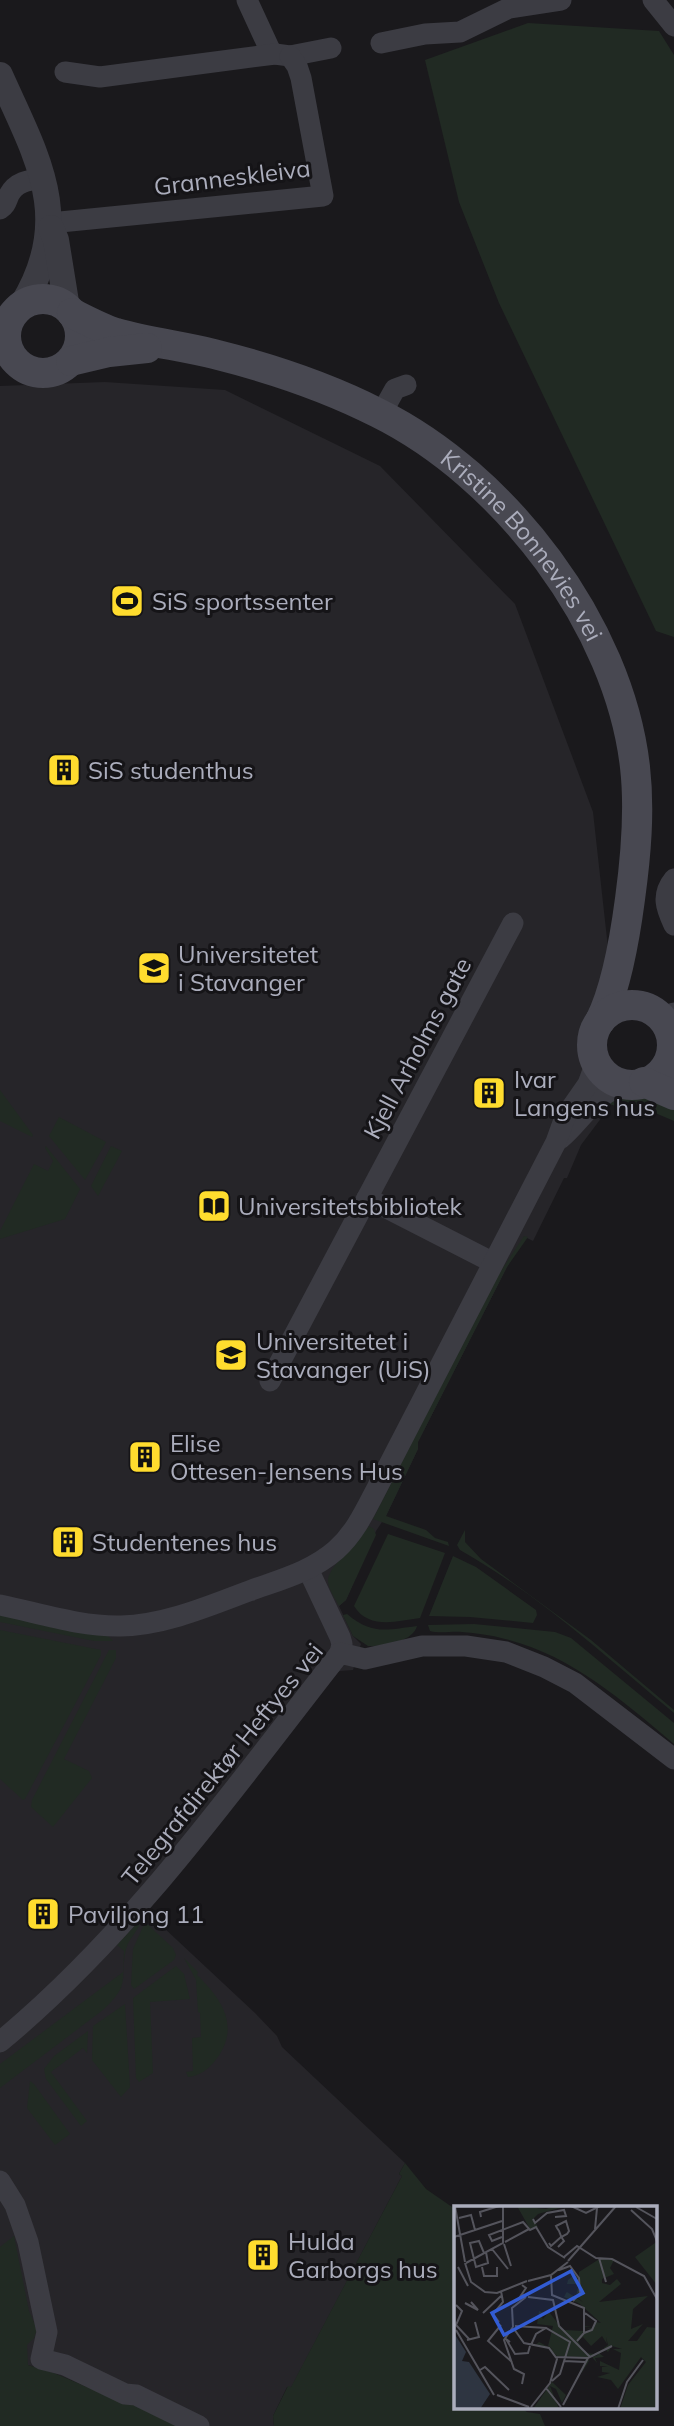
<svg xmlns="http://www.w3.org/2000/svg" width="674" height="2426" font-family="Mulish,sans-serif">
	<style>
		.built { fill: #262529 }
		.green { fill: #212a23 }
		.lines { fill: none; stroke-linecap: round; stroke-linejoin: round }
		.minor { stroke: #3c3c43; stroke-width: 21 }
		.tertiary { stroke: #3c3c43; stroke-width: 26 }
		.secondary { stroke: #484851; stroke-width: 30 }
		.labels { text-anchor: middle; dominant-baseline: central; stroke-width: 6; stroke-linejoin: round; paint-order: stroke }
		.street-label { font-size: 24px; fill: #abadbc; stroke: #151417 }
		.poi-label { font-size: 24px; fill: #abadbc; stroke: #151417; text-anchor: start }
		.inset-road { fill: none; stroke: #54545c; stroke-width: 2 }
		.view { fill: #325cd4; fill-opacity: 0.15; stroke: #325cd4; stroke-width: 3.5 }
		.inset-edge { fill: none; stroke: #abadbc; stroke-width: 3.5 }
	</style>
	<rect width="100%" height="100%" fill="#1a191c"/>
	<path class="built" d="M 105,382 L 225,390 L 380,466 L 515,604 L 593,812 L 611,975 L 586,1026 L 582,1041 L 585,1072 L 605,1103 L 609,1106 L 607,1115 L 602,1117 L 581,1145 L 567,1178 L 564,1178 L 533,1241 L 525,1237 L 507,1267 L 418,1442 L 418,1449 L 386,1516 L 376,1531 L 346,1600 L 339,1606 L 353,1636 L 361,1644 L 353,1670 L 340,1671 L 333,1675 L 147,1912 L 255,2013 L 277,2036 L 282,2047 L 405,2163 L 399,2174 L 402,2176 L 291,2388 L 287,2387 L 273,2416 L 274,2426 L 189,2426 L 127,2404 L 54,2373 L 28,2365 L 0,2342 L 0,386 Z"/>
	<g class="green">
		<path d="M 528,23 L 659,31 L 674,55 L 674,637 L 656,631 L 499,303 L 459,202 L 425,60 Z"/>
		<path d="M 0,1090 L 33,1135 L 32,1137 L 0,1121 Z"/>
		<path d="M 643,1093 L 674,1102 L 674,1121 L 634,1104 L 616,1106 L 605,1103 L 630,1094 Z"/>
		<path d="M 59,1117 L 106,1142 L 85,1180 L 49,1136 Z"/>
		<path d="M 46,1146 L 80,1189 L 65,1219 L 0,1239 L 0,1231 L 34,1164 L 48,1171 L 53,1161 L 45,1148 Z"/>
		<path d="M 111,1146 L 122,1151 L 98,1196 L 91,1186 Z"/>
		<path d="M 524,1236 L 528,1237 L 507,1267 L 418,1442 L 418,1449 L 386,1516 L 426,1530 L 435,1538 L 448,1542 L 449,1546 L 373,1519 L 493,1283 Z"/>
		<path d="M 369,1526 L 374,1529 L 376,1535 L 346,1600 L 339,1606 C 335,1598 328,1589 328,1580 C 328,1567 360,1540 369,1526 Z"/>
		<path d="M 465,1530 L 465,1542 L 481,1559 L 591,1640 L 674,1710 L 674,1713 C 605,1656 538,1594 460,1550 L 457,1545 Z"/>
		<path d="M 388,1534 L 445,1553 L 420,1618 C 397,1621 369,1630 354,1606 Z"/>
		<path d="M 453,1556 L 476,1567 L 536,1610 L 537,1615 L 533,1623 L 470,1617 L 429,1616 Z"/>
		<path d="M 0,1613 L 107,1635 L 113,1641 L 94,1641 L 0,1622 Z"/>
		<path d="M 347,1614 C 372,1635 386,1630 417,1626 C 413,1642 382,1647 368,1646 L 353,1636 L 343,1615 Z"/>
		<path d="M 474,1624 L 555,1632 L 571,1638 L 674,1723 L 674,1744 C 623,1701 571,1655 505,1639 C 491,1635 476,1633 462,1632 C 452,1631 440,1634 430,1631 L 428,1625 Z"/>
		<path d="M 0,1630 L 101,1650 L 101,1655 L 25,1799 L 23,1800 L 0,1779 Z"/>
		<path d="M 109,1650 L 116,1650 L 116,1658 L 64,1759 L 89,1771 L 92,1778 L 53,1827 L 31,1807 L 32,1800 Z"/>
		<path d="M 141,1919 C 139,1931 129,1938 126,1949 C 119,1981 132,1983 103,2010 L 0,2088 L 0,2064 L 123,1972 L 124,1951 L 117,1945 Z"/>
		<path d="M 145,1922 L 173,1948 L 176,1955 L 174,1960 L 134,1989 L 131,1985 L 133,1949 Z"/>
		<path d="M 184,1958 L 198,1972 L 197,1975 C 223,2000 241,2028 215,2061 C 207,2070 200,2076 188,2077 L 186,2072 L 193,2071 L 192,2038 L 201,2037 L 200,2013 L 198,2012 L 196,1980 Z"/>
		<path d="M 176,1966 L 184,1974 L 190,1999 L 150,2002 L 153,2073 L 139,2082 L 136,2078 L 133,1998 Z"/>
		<path d="M 125,2004 L 130,2087 L 121,2097 L 92,2060 L 93,2026 Z"/>
		<path d="M 88,2031 L 87,2053 L 83,2048 L 51,2072 L 87,2121 L 81,2126 L 46,2079 L 44,2069 L 54,2056 Z"/>
		<path d="M 30,2081 L 34,2084 L 70,2134 L 55,2145 L 27,2108 Z"/>
		<path d="M 405,2163 L 426,2189 L 455,2209 L 455,2407 L 520,2407 L 527,2412 L 540,2414 L 545,2426 L 274,2426 L 273,2416 L 288,2386 L 291,2387 L 402,2176 L 399,2174 Z"/>
		<path d="M 14,2236 L 29,2311 L 37,2329 L 34,2338 L 27,2345 L 28,2365 L 54,2373 L 127,2404 L 134,2403 L 189,2426 L 0,2426 L 0,2247 Z"/>
	</g>
	<g class="lines">
		<g class="minor">
			<path d="M 247,0 L 270,50 L 275,54"/>
			<path d="M 653,0 L 674,26"/>
			<path d="M 381,43 L 425,34 L 460,32 L 509,8 L 561,0"/>
			<path d="M 65,72 L 100,77 L 275,54 L 290,56 L 331,48"/>
			<path d="M 0,209 C 6,205 6,202 9,195 C 16,181 30,180 44,178"/>
			<path d="M 50,223 L 323,196 L 301,78 L 297,66 L 290,56"/>
			<path d="M 381,414 L 395,389 L 406,385"/>
			<path d="M 674,879 C 661,895 666,908 674,925"/>
			<path d="M 661,1017 L 674,1013"/>
			<path d="M 671,1037 L 674,1035"/>
			<path d="M 560,1139 C 577,1125 590,1103 609,1092 C 615,1088 623,1087 630,1084"/>
			<path d="M 367,1198 L 492,1262"/>
			<path d="M 270,1381 L 513,923"/>
			<path d="M 308,1569 L 340,1637 L 342,1644 L 340,1653"/>
			<path d="M 0,1605 C 39,1613 81,1627 121,1626 C 165,1625 209,1606 249,1591 C 279,1580 311,1572 336,1550 C 355,1533 365,1511 377,1488 L 556,1142 L 565,1117 L 588,1084 L 596,1062"/>
			<path d="M 0,2042 C 134,1931 233,1789 340,1653 L 365,1659 L 422,1646 L 466,1646 L 506,1652 L 544,1667 L 575,1683 L 674,1759"/>
			<path d="M 0,2181 L 15,2205 L 28,2242 L 47,2332 L 41,2359 L 65,2365 L 125,2394 L 136,2395 L 199,2426"/>
		</g>
		<g class="tertiary">
			<path d="M 0,75 C 36,156 76,218 22,305"/>
			<path d="M 51,228 L 56,240 L 67,308"/>
		</g>
		<g class="secondary">
			<circle cx="43" cy="336" r="37"/>
			<path id="s1" d="M 72,313 C 86,320 101,328 116,333 C 148,342 181,346 214,354 C 270,368 325,386 378,413 C 505,476 619,625 635,767 C 640,811 636,855 630,899 C 625,937 617,987 600,1021"/>
			<path d="M 71,361 L 109,352 L 147,348"/>
			<circle cx="632" cy="1045" r="40"/>
			<path d="M 644,1082 L 674,1095"/>
		</g>
	</g>
	<defs>
		<symbol id="stadium-square" viewBox="-11 -11 22 22"><rect x="-9" y="-9" width="18" height="18" rx="4" fill="#ffdc2e" stroke="#151417"/><path d="M0-5a6.5 5 0 1 0 0 10a6.5 5 0 1 0 0-10ZM-3.5-1.8h7v3.6h-7Z" fill="#111"/></symbol>
		<symbol id="building-square" viewBox="-11 -11 22 22"><rect x="-9" y="-9" width="18" height="18" rx="4" fill="#ffdc2e" stroke="#151417"/><path d="M-4-6H4V6H1V3H-1V6H-4ZM-2.5-4.3h1.7v1.8h-1.7ZM.8-4.3h1.7v1.8H.8ZM-2.5-1h1.7V.8h-1.7ZM.8-1h1.7V.8H.8Z" fill="#111"/></symbol>
		<symbol id="university-square" viewBox="-11 -11 22 22"><rect x="-9" y="-9" width="18" height="18" rx="4" fill="#ffdc2e" stroke="#151417"/><path d="M0-5L7-2L0 1L-7-2ZM-4 1L0 2.5L4 1V4Q0 6-4 4Z" fill="#111"/></symbol>
		<symbol id="library-square" viewBox="-11 -11 22 22"><rect x="-9" y="-9" width="18" height="18" rx="4" fill="#ffdc2e" stroke="#151417"/><path d="M-6-4Q-3-5.5-.7-3.5V5Q-3 3-6 4ZM6-4Q3-5.5 .7-3.5V5Q3 3 6 4Z" fill="#111"/></symbol>
	</defs>
	<g fill-rule="evenodd">
		<use href="#stadium-square" x="108" y="582" width="38" height="38"/>
		<use href="#building-square" x="45" y="751" width="38" height="38"/>
		<use href="#university-square" x="135" y="949" width="38" height="38"/>
		<use href="#building-square" x="470" y="1074" width="38" height="38"/>
		<use href="#library-square" x="195" y="1187" width="38" height="38"/>
		<use href="#university-square" x="212" y="1336" width="38" height="38"/>
		<use href="#building-square" x="126" y="1438" width="38" height="38"/>
		<use href="#building-square" x="49" y="1523" width="38" height="38"/>
		<use href="#building-square" x="24" y="1895" width="38" height="38"/>
		<use href="#building-square" x="244" y="2236" width="38" height="38"/>
	</g>
	<g class="labels">
		<g class="street-label">
			<text transform="translate(232 177) rotate(-7)">Granneskleiva</text>
			<text stroke="none"><textPath href="#s1" startOffset="522">Kristine Bonnevies vei</textPath></text>
			<text transform="translate(417 1048) rotate(-62)">Kjell Arholms gate</text>
			<text transform="translate(222 1764) rotate(-51)">Telegrafdirektør Heftyes vei</text>
		</g>
		<g class="poi-label">
			<text x="152" y="601">SiS sportssenter</text>
			<text x="88" y="770">SiS studenthus</text>
			<text x="178" y="954">Universitetet<tspan x="178" dy="28">i Stavanger</tspan></text>
			<text x="514" y="1079">Ivar<tspan x="514" dy="28">Langens hus</tspan></text>
			<text x="238" y="1206">Universitetsbibliotek</text>
			<text x="256" y="1341">Universitetet i<tspan x="256" dy="28">Stavanger (UiS)</tspan></text>
			<text x="170" y="1443">Elise<tspan x="170" dy="28">Ottesen-Jensens Hus</tspan></text>
			<text x="92" y="1542">Studentenes hus</text>
			<text x="68" y="1914">Paviljong 11</text>
			<text x="288" y="2241">Hulda<tspan x="288" dy="28">Garborgs hus</tspan></text>
		</g>
	</g>
	<g transform="translate(454 2206)">
		<rect width="203" height="203" fill="#1a191c"/>
		<path d="M 63,0 L 92,3 L 101,0 L 109,1 L 84,8 L 79,13 L 84,21 L 76,23 ZM 201,37 L 203,38 L 203,79 L 181,51 ZM 147,52 L 160,54 L 156,62 L 160,68 L 148,73 L 148,77 L 156,79 L 163,73 L 167,78 L 145,96 L 194,90 L 179,103 L 177,123 L 189,118 L 174,135 L 183,135 L 193,121 L 203,122 L 203,203 L 166,203 L 174,179 L 192,156 L 187,151 L 164,183 L 157,174 L 143,171 L 156,167 L 148,166 L 148,161 L 154,160 L 146,160 L 146,155 L 165,164 L 167,147 L 159,143 L 168,143 L 158,140 L 154,146 L 150,142 L 145,147 L 150,151 L 141,152 L 143,157 L 138,151 L 144,149 L 143,147 L 154,139 L 152,131 L 153,138 L 148,130 L 137,140 L 129,131 L 124,135 L 130,147 L 142,148 L 133,152 L 135,155 L 127,168 L 132,151 L 103,150 L 93,141 L 80,140 L 85,136 L 100,144 L 94,140 L 99,120 L 83,118 L 85,105 L 90,107 L 86,108 L 89,113 L 95,106 L 109,124 L 130,125 L 131,120 L 138,120 L 131,121 L 131,125 L 134,126 L 138,123 L 132,122 L 139,122 L 142,116 L 147,117 L 126,98 L 110,91 L 112,87 L 113,86 L 129,96 L 122,90 L 125,78 L 113,78 L 114,74 L 120,69 L 125,71 L 125,66 ZM 98,176 L 112,189 L 108,197 L 102,183 L 96,180 L 105,203 L 79,203 Z" fill="#212a23"/>
		<path d="M 0,127 L 12,146 L 8,155 L 15,156 L 36,188 L 26,203 L 0,203 Z" fill="#2e3541"/>
		<path class="inset-road" d="M 1,0 L 11,56M 117,0 L 132,7 L 146,0M 182,1 L 203,13M 177,4 L 198,23 L 203,35M 27,11 L 26,6 L 45,0M 5,12 L 17,9 L 21,24M 79,13 L 81,17 L 93,7 L 110,4 L 112,10 L 101,11M 141,23 L 143,2M 0,31 L 48,15M 48,31 L 38,35 L 35,29 L 69,16 L 76,24 L 82,21 L 94,41 L 111,52M 51,36 L 75,23M 95,37 L 97,40 L 107,31 L 108,31 L 109,30 L 113,28 L 115,25 L 112,15 L 102,20 L 103,22 L 105,25 L 107,30 L 108,31 L 108,32 L 110,35 L 104,41M 50,38 L 57,60M 38,43 L 54,63M 30,47 L 25,35 L 16,37 L 22,61 L 34,57 L 32,46M 110,51 L 123,40 L 142,52 L 158,53 L 190,70 L 203,93M 145,52 L 152,76M 114,55 L 162,0M 11,57 L 17,76 L 31,86 L 43,87 L 73,75M 12,57 L 49,37 L 49,0M 4,61 L 14,80M 28,61 L 30,70 L 43,70 L 43,61M 105,64 L 116,60 L 125,72 L 126,87 L 119,95M 97,69 L 98,89 L 130,102 L 130,127 L 123,135M 74,75 L 97,69 L 114,56M 68,79 L 72,82 L 66,91 L 71,89M 74,91 L 99,94 L 105,120 L 136,151M 11,97 L 24,104 L 17,96M 2,99 L 8,105 L 2,119 L 15,133M 29,107 L 47,90M 45,116 L 39,108 L 49,96 L 47,85M 47,119 L 34,135 L 58,156M 61,120 L 92,122M 59,121 L 50,134 L 60,163 L 70,168 L 68,178M 59,121 L 58,102 L 72,91M 60,123 L 70,137 L 95,142 L 103,153 L 96,177 L 77,201M 2,124 L 40,189M 130,127 L 138,124 L 142,115 L 131,107M 13,134 L 25,131 L 21,116M 56,136 L 52,133 L 61,148 L 74,147 L 76,140M 77,139 L 82,128 L 92,122 L 116,136 L 106,168 L 98,175M 101,151 L 134,152 L 158,140M 110,155 L 131,156M 26,164 L 31,161 L 55,184M 92,182 L 107,201M 43,189 L 75,201M 109,199 L 134,152M 164,203 L 173,176 L 189,154"/>
		<path class="view" d="M 117,65 L 129,87 L 50,129 L 38,107 Z"/>
		<rect width="203" height="203" class="inset-edge"/>
	</g>
</svg>
